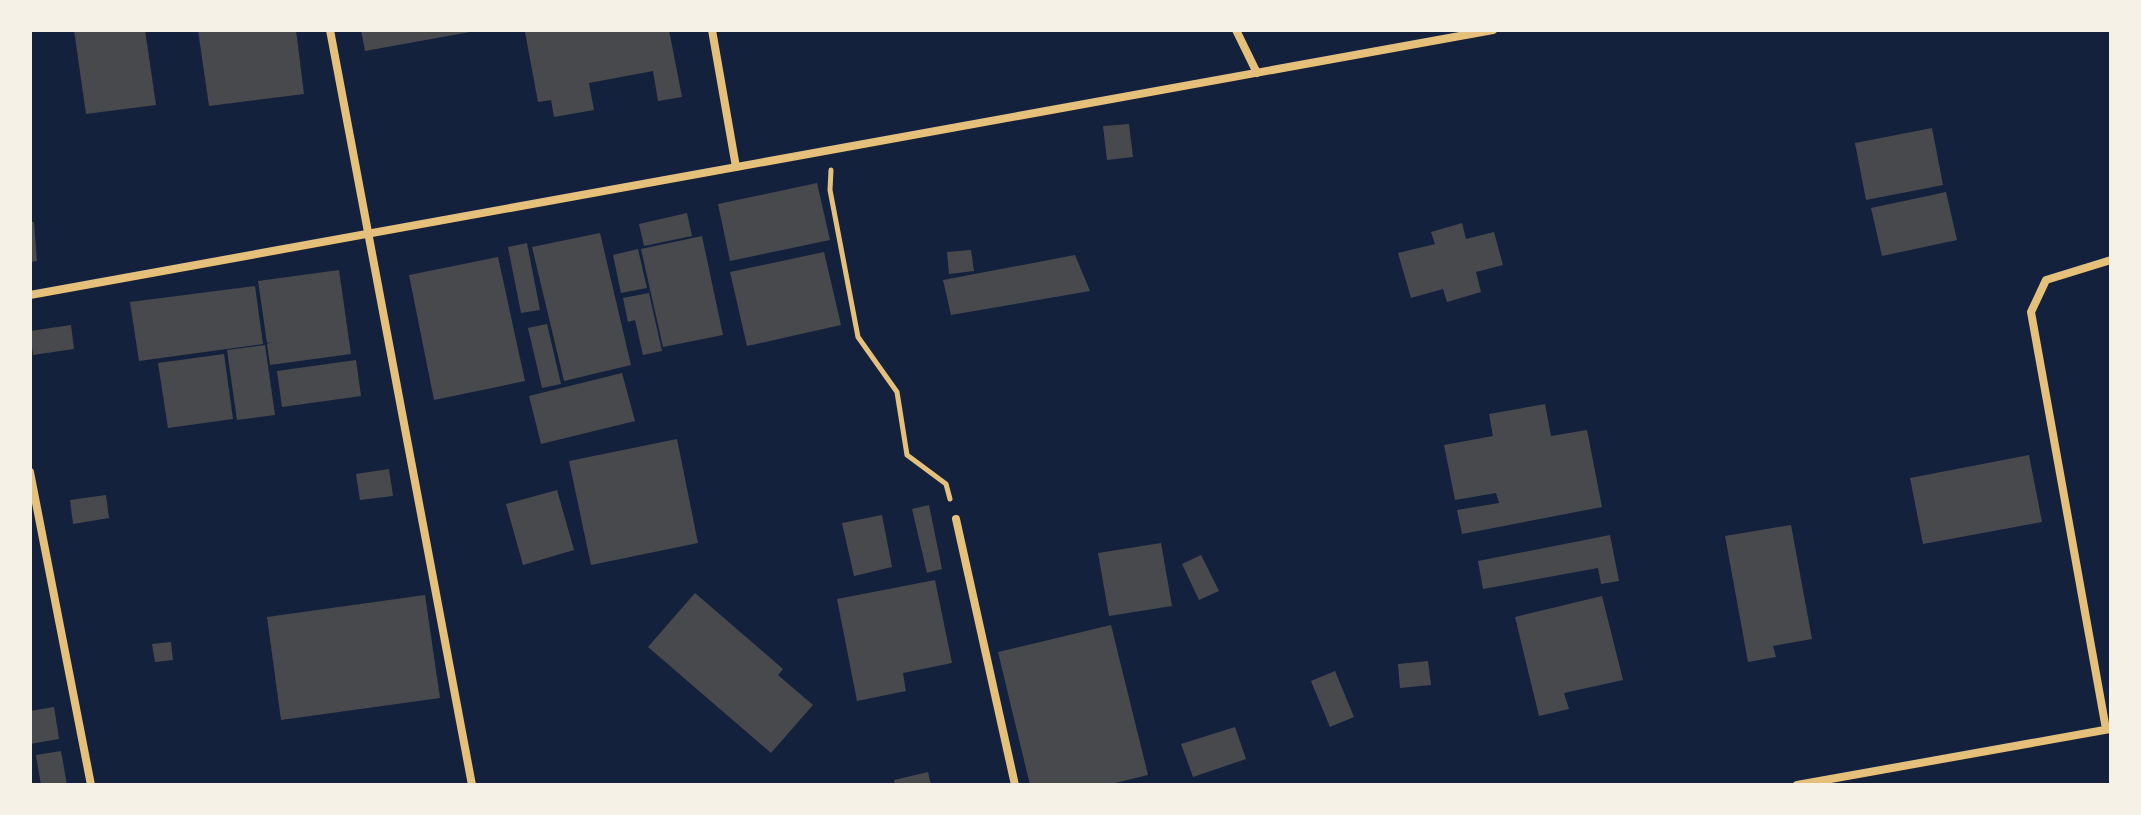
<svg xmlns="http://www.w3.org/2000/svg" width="2141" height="815" font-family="'Fira Sans',sans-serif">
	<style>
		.building { fill: #48494c }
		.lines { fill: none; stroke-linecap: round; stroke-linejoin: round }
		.path { stroke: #e5c07b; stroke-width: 5 }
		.minor { stroke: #e5c07b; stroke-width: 8 }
	</style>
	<rect width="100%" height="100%" fill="#14213d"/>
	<g class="building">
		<path d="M 74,30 L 145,30 L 156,105 L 86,114 Z"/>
		<path d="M 198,30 L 296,30 L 304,94 L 209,106 Z"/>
		<path d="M 361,30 L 470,30 L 470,32 L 365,51 Z"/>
		<path d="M 533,30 L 669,30 L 682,97 L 658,101 L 653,71 L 589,83 L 594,110 L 554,117 L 551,100 L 538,102 L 525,32 Z"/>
		<path d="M 1129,124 L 1133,157 L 1107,160 L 1103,126 Z"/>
		<path d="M 1932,128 L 1943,185 L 1866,200 L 1855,143 Z"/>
		<path d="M 817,183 L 830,240 L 730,261 L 718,204 Z"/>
		<path d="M 1946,192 L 1957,240 L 1882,256 L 1871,208 Z"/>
		<path d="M 687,213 L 692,236 L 644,246 L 639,224 Z"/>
		<path d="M 30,222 L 34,222 L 37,261 L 30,262 Z"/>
		<path d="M 1462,223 L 1466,239 L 1494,232 L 1503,265 L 1476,272 L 1481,292 L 1447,302 L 1443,289 L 1411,298 L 1398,253 L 1435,244 L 1431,232 Z"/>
		<path d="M 600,233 L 631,365 L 564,381 L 532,247 Z"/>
		<path d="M 702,236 L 723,335 L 663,347 L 641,249 Z"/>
		<path d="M 527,243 L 540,310 L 521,313 L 508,247 Z"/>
		<path d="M 638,249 L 647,288 L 621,293 L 613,255 Z"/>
		<path d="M 971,250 L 974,271 L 949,274 L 947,252 Z"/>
		<path d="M 824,252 L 841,325 L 747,346 L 730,272 Z"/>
		<path d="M 1075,255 L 1090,291 L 951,315 L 943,280 Z"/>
		<path d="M 498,257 L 525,381 L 434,400 L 409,275 Z"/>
		<path d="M 339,270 L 351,354 L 270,365 L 267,344 L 272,342 L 267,343 L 258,281 Z"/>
		<path d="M 255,286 L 263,344 L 139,361 L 130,302 Z"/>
		<path d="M 649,293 L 662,351 L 643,355 L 635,320 L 628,322 L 623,298 Z"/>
		<path d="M 547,324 L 561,384 L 542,388 L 528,328 Z"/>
		<path d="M 71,325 L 74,349 L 33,355 L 30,331 Z"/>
		<path d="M 265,345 L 275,415 L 237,420 L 227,350 Z"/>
		<path d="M 224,354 L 233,419 L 168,428 L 158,363 Z"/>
		<path d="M 356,360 L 361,396 L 282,407 L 277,371 Z"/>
		<path d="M 622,373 L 635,421 L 541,444 L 529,396 Z"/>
		<path d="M 1545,404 L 1551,436 L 1587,430 L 1602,507 L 1462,534 L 1457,510 L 1499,503 L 1496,493 L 1455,500 L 1444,445 L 1493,436 L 1489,414 Z"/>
		<path d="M 677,439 L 698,543 L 591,565 L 569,461 Z"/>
		<path d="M 2029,455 L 2042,522 L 1923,544 L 1910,478 Z"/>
		<path d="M 389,469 L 393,496 L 360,500 L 356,474 Z"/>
		<path d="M 557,490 L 574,550 L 523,565 L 506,504 Z"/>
		<path d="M 106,495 L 109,518 L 73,524 L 70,500 Z"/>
		<path d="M 929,505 L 942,569 L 927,573 L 912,509 Z"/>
		<path d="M 882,515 L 892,567 L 854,576 L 842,523 Z"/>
		<path d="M 1791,525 L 1812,639 L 1773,646 L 1776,657 L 1748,662 L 1725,536 Z"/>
		<path d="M 1610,535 L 1619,581 L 1601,584 L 1598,568 L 1483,589 L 1478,561 Z"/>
		<path d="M 1161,543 L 1172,606 L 1109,616 L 1098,553 Z"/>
		<path d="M 1201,555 L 1219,591 L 1199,600 L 1182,564 Z"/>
		<path d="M 935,580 L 952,663 L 903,673 L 906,691 L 857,701 L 837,599 Z"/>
		<path d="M 695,593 L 783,669 L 778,675 L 813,705 L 771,753 L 648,647 Z"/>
		<path d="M 425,595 L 440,698 L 281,720 L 267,617 Z"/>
		<path d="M 1602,596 L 1623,680 L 1564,693 L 1569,709 L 1539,716 L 1515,617 Z"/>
		<path d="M 1111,625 L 1148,775 L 1107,785 L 1030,785 L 998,652 Z"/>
		<path d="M 171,642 L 173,660 L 155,662 L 152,644 Z"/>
		<path d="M 1428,661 L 1431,685 L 1400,688 L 1398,664 Z"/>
		<path d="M 1335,671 L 1354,717 L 1330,727 L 1311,681 Z"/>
		<path d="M 54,707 L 59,739 L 30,744 L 30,711 Z"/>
		<path d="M 1235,727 L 1246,759 L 1193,777 L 1181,744 Z"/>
		<path d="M 61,751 L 67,785 L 41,785 L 36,755 Z"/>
		<path d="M 928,772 L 931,785 L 895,785 L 894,780 Z"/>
	</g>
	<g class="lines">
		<path class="path" d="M 831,170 L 830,190 L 858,337 L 897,392 L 907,455 L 946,484 L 950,499"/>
		<g class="minor">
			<path d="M 330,30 L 472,785"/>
			<path d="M 712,30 L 736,167"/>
			<path d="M 1236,30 L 1257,73"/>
			<path d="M 30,295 L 1493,30"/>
			<path d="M 30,472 L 91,785"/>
			<path d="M 956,519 L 1015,785"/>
			<path d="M 2106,729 L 2031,312 L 2046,280 L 2111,260"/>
			<path d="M 1797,785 L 2110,729"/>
		</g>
	</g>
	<rect width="2141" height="815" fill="none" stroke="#f6f1e7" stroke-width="64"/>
</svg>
